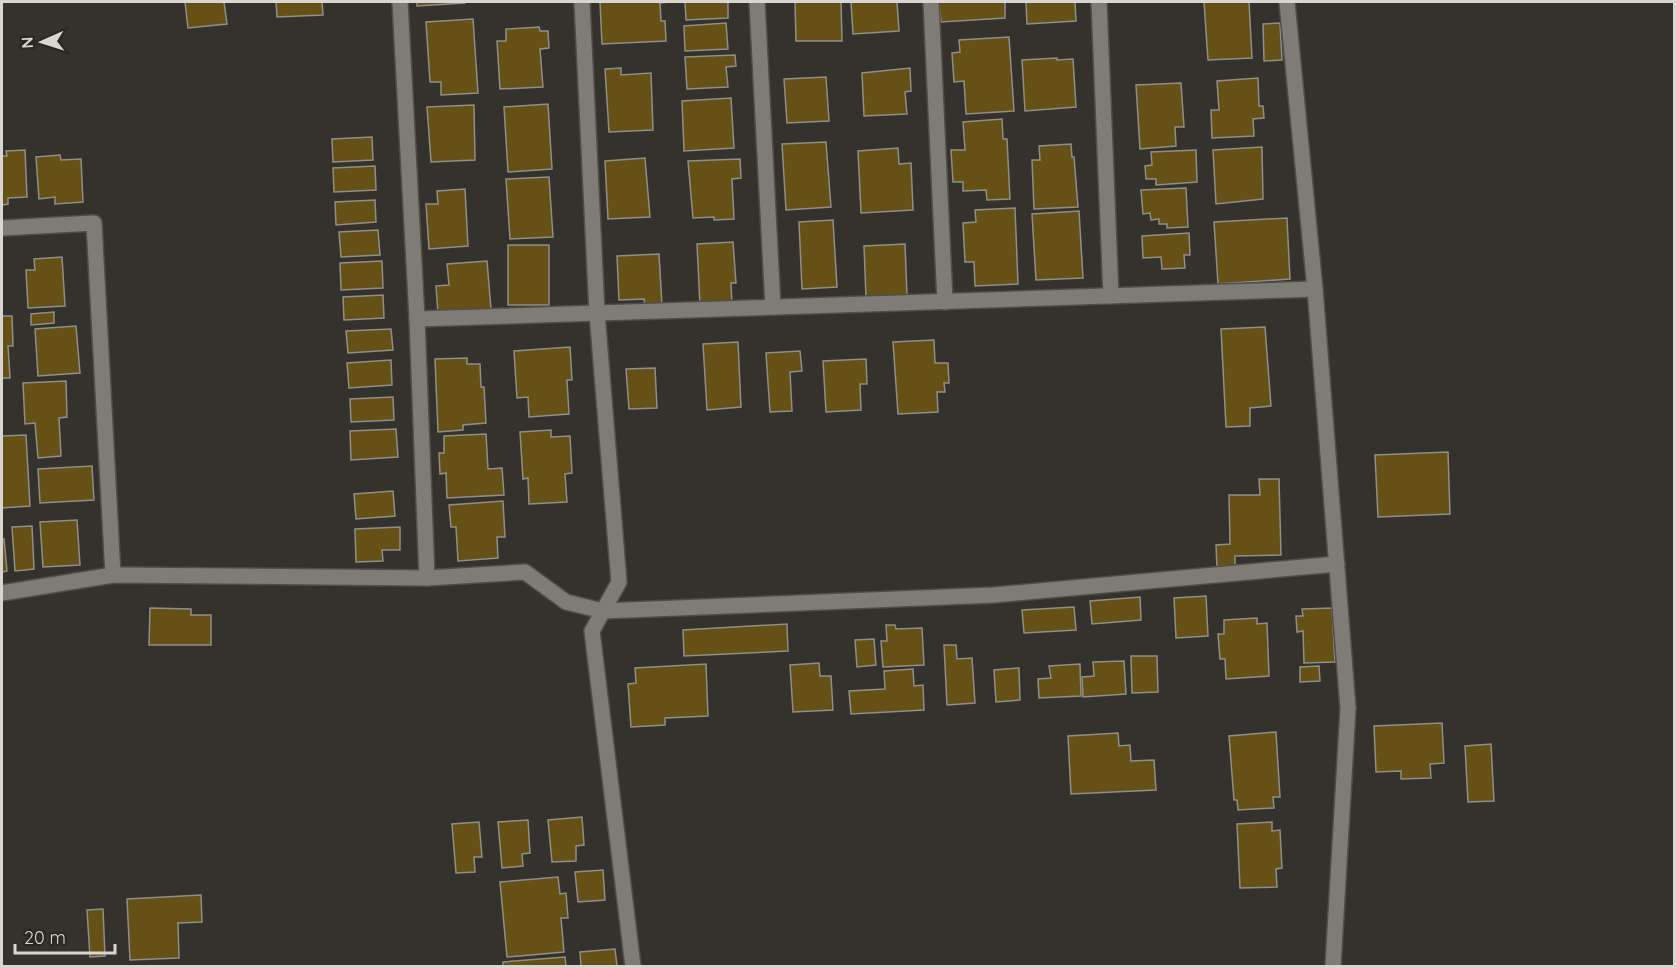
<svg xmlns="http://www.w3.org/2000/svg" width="1676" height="968" font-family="Quicksand,sans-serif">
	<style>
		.building { fill: #655115; stroke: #918e88; stroke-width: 1.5 }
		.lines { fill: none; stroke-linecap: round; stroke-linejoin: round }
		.minor-casing { stroke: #504e49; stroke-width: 18 }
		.minor { stroke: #7f7c76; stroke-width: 15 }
	</style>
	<rect width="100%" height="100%" fill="#34322c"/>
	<g class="building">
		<path d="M 185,2 L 224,2 L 227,24 L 188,28 Z"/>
		<path d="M 276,2 L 322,2 L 323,15 L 277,17 Z"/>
		<path d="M 417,2 L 465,2 L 465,3 L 417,6 Z"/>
		<path d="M 600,2 L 669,2 L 660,3 L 661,21 L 665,21 L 666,41 L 602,44 Z"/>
		<path d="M 685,2 L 728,2 L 728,18 L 686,20 Z"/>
		<path d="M 795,2 L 841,2 L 842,41 L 796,41 Z"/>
		<path d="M 851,2 L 897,2 L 899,31 L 853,34 Z"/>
		<path d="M 939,2 L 1005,2 L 1005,18 L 941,22 Z"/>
		<path d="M 1026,2 L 1075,2 L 1076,21 L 1027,24 Z"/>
		<path d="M 1204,2 L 1249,2 L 1252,58 L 1208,60 Z"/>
		<path d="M 473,19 L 478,93 L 441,95 L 441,82 L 430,82 L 426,22 Z"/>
		<path d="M 726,23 L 728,49 L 685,51 L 684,26 Z"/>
		<path d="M 1280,23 L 1282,60 L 1264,61 L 1263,24 Z"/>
		<path d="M 539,27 L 540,31 L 548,31 L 549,48 L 540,49 L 543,87 L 500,89 L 497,41 L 506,41 L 506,29 Z"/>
		<path d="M 1009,37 L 1014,111 L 966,114 L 964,81 L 954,82 L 952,53 L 960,52 L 959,40 Z"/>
		<path d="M 735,55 L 736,66 L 726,67 L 728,87 L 687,89 L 685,57 Z"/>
		<path d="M 1057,58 L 1057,60 L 1073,59 L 1076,107 L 1025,111 L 1022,60 Z"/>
		<path d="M 621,68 L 621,75 L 651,73 L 653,130 L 609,132 L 605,69 Z"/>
		<path d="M 910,68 L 911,91 L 905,92 L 907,114 L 864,116 L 862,73 Z"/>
		<path d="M 826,77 L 829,121 L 787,123 L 784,79 Z"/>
		<path d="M 1258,78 L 1259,106 L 1263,106 L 1264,118 L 1253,119 L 1254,136 L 1212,138 L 1211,110 L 1219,110 L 1217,81 Z"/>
		<path d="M 1181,83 L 1184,127 L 1175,127 L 1176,146 L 1140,149 L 1136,85 Z"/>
		<path d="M 731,98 L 734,148 L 684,151 L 682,101 Z"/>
		<path d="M 548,104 L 552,169 L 508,172 L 504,107 Z"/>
		<path d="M 474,105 L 475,160 L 431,162 L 427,107 Z"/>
		<path d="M 1002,119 L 1003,139 L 1007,139 L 1010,199 L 987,200 L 986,190 L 963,191 L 963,182 L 953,182 L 951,150 L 965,150 L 963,122 Z"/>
		<path d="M 372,137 L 373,160 L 333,162 L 332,139 Z"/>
		<path d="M 826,142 L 831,207 L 786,210 L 782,144 Z"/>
		<path d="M 1071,144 L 1072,157 L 1074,157 L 1078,207 L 1034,209 L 1032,160 L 1040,160 L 1039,146 Z"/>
		<path d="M 1262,147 L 1263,199 L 1216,204 L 1213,150 Z"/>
		<path d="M 898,148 L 899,164 L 911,163 L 913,210 L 861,213 L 858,151 Z"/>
		<path d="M 25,150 L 27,197 L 8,198 L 8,204 L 2,205 L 2,156 L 7,156 L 6,151 Z"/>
		<path d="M 1196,150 L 1197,182 L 1156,185 L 1156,179 L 1146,179 L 1145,166 L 1152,165 L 1151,152 Z"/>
		<path d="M 60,155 L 61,160 L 81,159 L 83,202 L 55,204 L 55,197 L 39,199 L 36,157 Z"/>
		<path d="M 645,158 L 650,217 L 608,219 L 605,161 Z"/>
		<path d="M 740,159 L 741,178 L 732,179 L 734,219 L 714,220 L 714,217 L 693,218 L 688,161 Z"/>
		<path d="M 375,166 L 376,190 L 334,192 L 333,168 Z"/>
		<path d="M 549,177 L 553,237 L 510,239 L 506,179 Z"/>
		<path d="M 1186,188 L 1188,227 L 1167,228 L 1167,224 L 1159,224 L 1159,219 L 1151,220 L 1150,213 L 1143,214 L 1141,190 Z"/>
		<path d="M 465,189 L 468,246 L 429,249 L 426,204 L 438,204 L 437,191 Z"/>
		<path d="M 375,200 L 376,222 L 336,225 L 335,202 Z"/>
		<path d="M 1015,208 L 1018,284 L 975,286 L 974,262 L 965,262 L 963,223 L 976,222 L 975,210 Z"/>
		<path d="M 1079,211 L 1083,278 L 1036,280 L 1032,214 Z"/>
		<path d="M 1287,218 L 1290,279 L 1218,284 L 1214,222 Z"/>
		<path d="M 833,220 L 837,287 L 802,289 L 799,222 Z"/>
		<path d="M 378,230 L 380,255 L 341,257 L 339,232 Z"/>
		<path d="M 1189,233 L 1190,255 L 1184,255 L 1185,268 L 1162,269 L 1161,257 L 1143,258 L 1142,236 Z"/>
		<path d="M 733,242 L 736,283 L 731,283 L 732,304 L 700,306 L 697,244 Z"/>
		<path d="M 905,244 L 907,296 L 866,298 L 864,246 Z"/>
		<rect x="508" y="245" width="41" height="60"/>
		<path d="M 659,254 L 662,305 L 645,306 L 644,299 L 619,300 L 617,256 Z"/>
		<path d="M 62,257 L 65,306 L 28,308 L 26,270 L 35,270 L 34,259 Z"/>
		<path d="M 382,261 L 383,288 L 341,290 L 340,263 Z"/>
		<path d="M 487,261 L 491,309 L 438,314 L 436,286 L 449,285 L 447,264 Z"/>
		<path d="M 383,295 L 384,318 L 344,320 L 343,297 Z"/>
		<path d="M 54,312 L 54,323 L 31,325 L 31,314 Z"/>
		<path d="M 2,316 L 12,316 L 13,346 L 8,346 L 10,378 L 2,378 Z"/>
		<path d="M 76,326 L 80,373 L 38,376 L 35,329 Z"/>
		<path d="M 1265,327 L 1271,406 L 1250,408 L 1250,426 L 1226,427 L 1221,329 Z"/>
		<path d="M 391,329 L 393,350 L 348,353 L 346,331 Z"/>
		<path d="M 934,340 L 935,363 L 948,363 L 949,383 L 944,383 L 945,392 L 937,392 L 938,412 L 898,414 L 893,342 Z"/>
		<path d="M 738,342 L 741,407 L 707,410 L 703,344 Z"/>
		<path d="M 570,347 L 572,380 L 567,380 L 569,414 L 529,417 L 528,397 L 517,398 L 514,351 Z"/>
		<path d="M 800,351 L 802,371 L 790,372 L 792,411 L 770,412 L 766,353 Z"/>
		<path d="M 467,358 L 467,364 L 480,364 L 481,387 L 484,387 L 486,423 L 463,425 L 463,430 L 438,432 L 435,359 Z"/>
		<path d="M 866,359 L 867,384 L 860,384 L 861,410 L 826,412 L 823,361 Z"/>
		<path d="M 391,360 L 392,385 L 349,388 L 347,363 Z"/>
		<path d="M 655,368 L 657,408 L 629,409 L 626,369 Z"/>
		<path d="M 66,381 L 67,417 L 59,418 L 61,456 L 38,458 L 35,423 L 25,424 L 23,383 Z"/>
		<path d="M 393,397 L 394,420 L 351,422 L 350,399 Z"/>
		<path d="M 396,429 L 398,457 L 351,460 L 350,431 Z"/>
		<path d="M 551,430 L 551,437 L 570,436 L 572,473 L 565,474 L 567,502 L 529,504 L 528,478 L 523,479 L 520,432 Z"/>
		<path d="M 486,434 L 488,469 L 502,468 L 504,495 L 447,498 L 446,473 L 440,474 L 439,453 L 444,453 L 444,436 Z"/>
		<path d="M 26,435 L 30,506 L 2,508 L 2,436 Z"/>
		<path d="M 1448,452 L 1450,514 L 1378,517 L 1375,455 Z"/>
		<path d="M 92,466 L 94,500 L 40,503 L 38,469 Z"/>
		<path d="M 1259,479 L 1279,479 L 1281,555 L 1235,556 L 1235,567 L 1217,568 L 1216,545 L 1230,544 L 1229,495 L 1260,495 Z"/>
		<path d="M 393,491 L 395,516 L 356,519 L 354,494 Z"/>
		<path d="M 503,501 L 505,537 L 497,537 L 498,558 L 458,561 L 456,527 L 451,527 L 449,505 Z"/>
		<path d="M 77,520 L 80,565 L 43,567 L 40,522 Z"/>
		<path d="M 32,526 L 34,569 L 15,571 L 12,527 Z"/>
		<path d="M 400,527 L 400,550 L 382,550 L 383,561 L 356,562 L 355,529 Z"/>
		<path d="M 2,539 L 4,539 L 7,571 L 2,572 Z"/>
		<path d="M 1206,596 L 1208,636 L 1176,638 L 1174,598 Z"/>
		<path d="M 1140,597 L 1141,620 L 1092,624 L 1090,601 Z"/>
		<path d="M 1074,607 L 1076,630 L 1024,633 L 1022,610 Z"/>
		<path d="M 150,608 L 191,609 L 191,615 L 211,615 L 211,645 L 149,645 Z"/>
		<path d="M 1332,608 L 1335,662 L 1304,663 L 1303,631 L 1297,632 L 1296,616 L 1303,616 L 1302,609 Z"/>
		<path d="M 1257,618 L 1257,624 L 1267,623 L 1269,676 L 1226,679 L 1225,659 L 1220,659 L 1218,634 L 1224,634 L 1224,620 Z"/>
		<path d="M 787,624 L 788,651 L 684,656 L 683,630 Z"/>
		<path d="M 886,625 L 895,625 L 896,629 L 922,628 L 924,665 L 883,667 L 881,641 L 887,641 Z"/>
		<path d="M 874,639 L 876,665 L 857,667 L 855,640 Z"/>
		<path d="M 944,645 L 956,645 L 957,659 L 972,658 L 975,703 L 947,705 Z"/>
		<path d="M 1131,656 L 1157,656 L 1158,692 L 1132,693 Z"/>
		<path d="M 1124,661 L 1126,694 L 1083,697 L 1082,677 L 1094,676 L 1093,662 Z"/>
		<path d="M 819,663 L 820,676 L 831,676 L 833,710 L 793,712 L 790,665 Z"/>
		<path d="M 706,664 L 708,716 L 665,718 L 665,725 L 631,727 L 628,684 L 636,683 L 635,668 Z"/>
		<path d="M 1080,664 L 1081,696 L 1039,698 L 1038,679 L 1051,678 L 1049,666 Z"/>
		<path d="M 1319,666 L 1320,681 L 1300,682 L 1300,667 Z"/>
		<path d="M 1019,668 L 1020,700 L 996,702 L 994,670 Z"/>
		<path d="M 913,669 L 914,686 L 923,685 L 924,710 L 851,714 L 849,691 L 885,689 L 884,671 Z"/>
		<path d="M 1442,723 L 1444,763 L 1430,764 L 1431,778 L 1401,779 L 1401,771 L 1376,772 L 1374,726 Z"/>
		<path d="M 1276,732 L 1280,797 L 1273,797 L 1274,808 L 1238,810 L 1237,800 L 1234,800 L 1229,736 Z"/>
		<path d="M 1118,733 L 1119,746 L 1130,745 L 1131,761 L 1154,760 L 1156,790 L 1071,794 L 1068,736 Z"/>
		<path d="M 1491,744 L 1494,801 L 1468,802 L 1465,746 Z"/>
		<path d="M 582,817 L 584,845 L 576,846 L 576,861 L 552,862 L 548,820 Z"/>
		<path d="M 528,820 L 530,853 L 522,854 L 523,866 L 502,868 L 498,822 Z"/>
		<path d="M 479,822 L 482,857 L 474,857 L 475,872 L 456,873 L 452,824 Z"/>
		<path d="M 1272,822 L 1272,831 L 1280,830 L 1282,868 L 1276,869 L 1277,887 L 1240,888 L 1237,824 Z"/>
		<path d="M 603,870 L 605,900 L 578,902 L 575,872 Z"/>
		<path d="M 558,877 L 560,894 L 566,893 L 568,918 L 561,918 L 564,952 L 507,957 L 500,882 Z"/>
		<path d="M 201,895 L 202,922 L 178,923 L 179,958 L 130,960 L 127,899 Z"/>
		<path d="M 103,909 L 105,956 L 90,957 L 87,910 Z"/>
		<path d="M 615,949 L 617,966 L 581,966 L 580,952 Z"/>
		<path d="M 565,957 L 566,966 L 503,966 L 503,962 Z"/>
	</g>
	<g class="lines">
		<defs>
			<g id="minor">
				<path d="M 400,2 L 417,319 L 427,578"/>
				<path d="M 582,2 L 597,313 L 619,582 L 592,631 L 633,966"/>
				<path d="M 757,2 L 773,307"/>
				<path d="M 931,2 L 945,302"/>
				<path d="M 1099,2 L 1111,296"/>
				<path d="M 1287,2 L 1315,289 L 1348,708 L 1333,966"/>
				<path d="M 2,228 L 94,223 L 113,575"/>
				<path d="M 417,319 L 1315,289"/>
				<path d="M 2,593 L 113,575 L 427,578 L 525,572 L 566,602 L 603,611 L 994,595 L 1337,564"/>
			</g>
		</defs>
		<use href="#minor" class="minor-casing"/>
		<use href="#minor" class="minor"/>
	</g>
	<rect width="1676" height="968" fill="none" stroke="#d7d6d2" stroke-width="6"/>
	<g transform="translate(42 42) rotate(267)" stroke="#2a2822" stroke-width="4.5" paint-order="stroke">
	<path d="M0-4.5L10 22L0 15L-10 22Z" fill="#d7d6d2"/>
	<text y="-9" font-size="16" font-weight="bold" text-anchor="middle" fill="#d7d6d2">N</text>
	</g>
	<path d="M15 944v9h100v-9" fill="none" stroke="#d7d6d2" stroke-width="3"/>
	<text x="24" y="944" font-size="18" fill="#d7d6d2" stroke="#2a2822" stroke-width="4.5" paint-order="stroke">20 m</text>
</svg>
